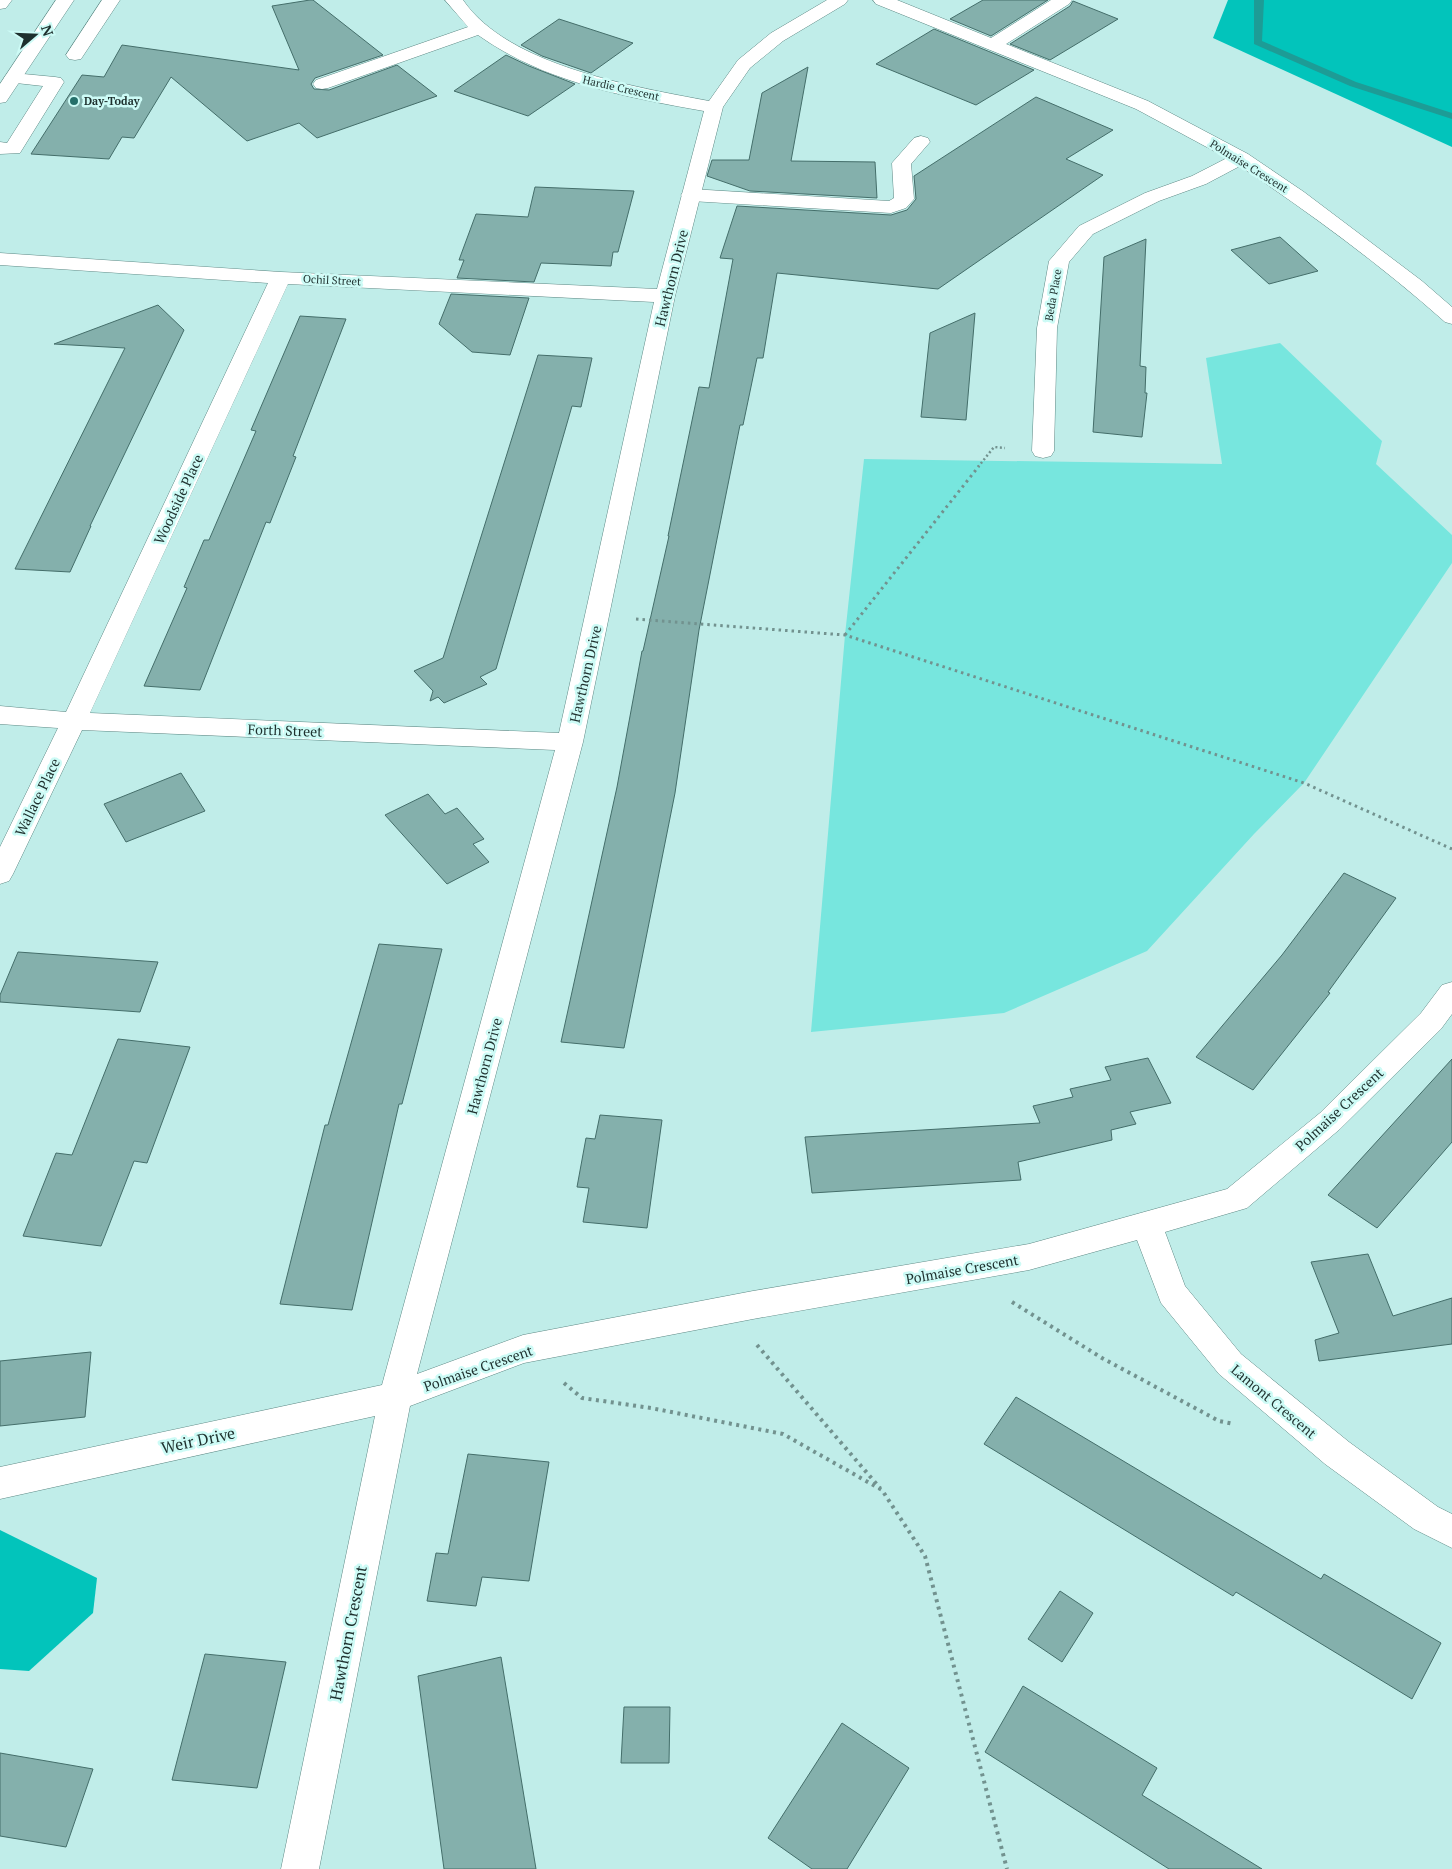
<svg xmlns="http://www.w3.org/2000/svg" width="1452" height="1869" font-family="'PT Serif',serif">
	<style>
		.green { fill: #77e6de }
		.forest { fill: #02c4bb }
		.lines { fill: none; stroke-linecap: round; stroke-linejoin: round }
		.stream { fill: #1d9c96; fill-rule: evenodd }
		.building { fill: #84b0ac; stroke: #446e6a }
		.service-casing { stroke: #5e8985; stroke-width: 1 }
		.minor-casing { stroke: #5e8985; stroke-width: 1 }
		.primary-casing { stroke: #5e8985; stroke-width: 1 }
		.path-far2 { stroke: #72928f; stroke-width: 2.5; stroke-dasharray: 2 2.5; stroke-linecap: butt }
		.path-far1 { stroke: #72928f; stroke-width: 3; stroke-dasharray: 2.5 4; stroke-linecap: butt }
		.path { stroke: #72928f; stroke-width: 4; stroke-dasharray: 3 4.5; stroke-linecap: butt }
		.service { fill: #fff; fill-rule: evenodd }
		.minor { fill: #fff; fill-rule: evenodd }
		.primary { fill: #fff; fill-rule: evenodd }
		.poi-dot { fill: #256f6a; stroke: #cdfbf6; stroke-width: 2 }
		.labels { text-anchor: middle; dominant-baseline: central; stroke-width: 5; stroke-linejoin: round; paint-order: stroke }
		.far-street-label { font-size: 11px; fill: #1e302e; stroke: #cdfbf6 }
		.far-poi-label { font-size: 11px; font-weight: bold; fill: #1e302e; stroke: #cdfbf6; text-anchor: start }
		.street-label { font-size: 14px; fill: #1e302e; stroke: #cdfbf6 }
		.near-street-label { font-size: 16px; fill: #1e302e; stroke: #cdfbf6 }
	</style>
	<rect width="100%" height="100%" fill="#c0ede9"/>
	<path class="green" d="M 1280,343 L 1382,441 L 1376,464 L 1452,535 L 1452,563 L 1304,783 L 1254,834 L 1147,951 L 1004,1013 L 811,1032 L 845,635 L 864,459 L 1222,464 L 1206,358 Z"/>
	<g class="forest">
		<path d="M 1228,0 L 1452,0 L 1452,147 L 1213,38 Z"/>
		<path d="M 0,1530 L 97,1578 L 93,1613 L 29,1671 L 0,1669 Z"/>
	</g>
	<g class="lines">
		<path class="stream" d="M 1254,0 L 1264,0 L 1262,41 L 1356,82 L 1452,113 L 1452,119 L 1350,86 L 1254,44 Z"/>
	</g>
	<g class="building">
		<path d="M 310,0 L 313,0 L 383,55 L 315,78 L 311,84 L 314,89 L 329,90 L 397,65 L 437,96 L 317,138 L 299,123 L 247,141 L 171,77 L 134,138 L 122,137 L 109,159 L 31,154 L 82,75 L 104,77 L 122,45 L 299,70 L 272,6 Z"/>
		<path d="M 983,0 L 1048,0 L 991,36 L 950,19 Z"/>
		<path d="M 1073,1 L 1118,19 L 1050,60 L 1010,44 L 1070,6 Z"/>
		<path d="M 559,19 L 633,43 L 591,73 L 542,56 L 521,45 Z"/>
		<path d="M 934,29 L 1034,70 L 976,105 L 876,64 Z"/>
		<path d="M 506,55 L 529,66 L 575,84 L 528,116 L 454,91 Z"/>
		<path d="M 808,67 L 791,161 L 875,162 L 877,198 L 750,191 L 707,176 L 712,160 L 749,160 L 762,93 Z"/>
		<path d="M 1036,97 L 1113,130 L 1066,159 L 1103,175 L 938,289 L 777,273 L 763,358 L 757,358 L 743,425 L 740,425 L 717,539 L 699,630 L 675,793 L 624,1048 L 561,1042 L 617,787 L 642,651 L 643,651 L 669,536 L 668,536 L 699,387 L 709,388 L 733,259 L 720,258 L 737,206 L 891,215 L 907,210 L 916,199 L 914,176 Z"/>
		<path d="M 535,187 L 634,191 L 618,252 L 613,252 L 611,266 L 541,263 L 534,282 L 457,278 L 464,260 L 459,260 L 476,214 L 528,217 Z"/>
		<path d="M 1280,237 L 1318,271 L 1269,284 L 1231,250 Z"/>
		<path d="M 1146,239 L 1140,366 L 1146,367 L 1145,393 L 1147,393 L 1142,437 L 1093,432 L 1104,257 Z"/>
		<path d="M 451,294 L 529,298 L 510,355 L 472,352 L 439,324 Z"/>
		<path d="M 158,305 L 184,330 L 90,526 L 91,526 L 70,572 L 15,569 L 125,348 L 54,344 Z"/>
		<path d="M 975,313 L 966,420 L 921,417 L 930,333 Z"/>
		<path d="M 300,316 L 346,319 L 293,456 L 296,457 L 270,523 L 266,522 L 200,690 L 144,686 L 187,588 L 184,587 L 204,540 L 209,540 L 256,431 L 251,430 Z"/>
		<path d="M 538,355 L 592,358 L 581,407 L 572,406 L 496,669 L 480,677 L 487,684 L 444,703 L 438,697 L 430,701 L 433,691 L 414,671 L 443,658 Z"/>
		<path d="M 181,773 L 205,811 L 126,842 L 104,804 Z"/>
		<path d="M 428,794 L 445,814 L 457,808 L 484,839 L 473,844 L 489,862 L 447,884 L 385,815 Z"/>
		<path d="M 1344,873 L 1396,898 L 1328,992 L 1330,993 L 1253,1090 L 1196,1057 L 1282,955 Z"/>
		<path d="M 379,944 L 442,949 L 402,1104 L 399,1104 L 352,1310 L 280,1304 L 325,1125 L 328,1125 Z"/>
		<path d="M 18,952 L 158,962 L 140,1012 L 0,1002 L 0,995 Z"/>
		<path d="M 118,1039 L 190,1047 L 147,1163 L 134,1161 L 101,1246 L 23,1236 L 56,1153 L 72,1155 Z"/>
		<path d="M 1148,1058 L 1171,1103 L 1130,1112 L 1136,1124 L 1111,1130 L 1112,1140 L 1018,1162 L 1021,1180 L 812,1193 L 805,1137 L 1040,1123 L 1033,1106 L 1073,1097 L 1070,1089 L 1111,1080 L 1105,1067 Z"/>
		<path d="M 1452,1059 L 1452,1142 L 1377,1228 L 1328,1195 Z"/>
		<path d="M 600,1115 L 662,1120 L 647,1228 L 583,1222 L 589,1188 L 577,1187 L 586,1138 L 595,1139 Z"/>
		<path d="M 1368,1254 L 1393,1316 L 1452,1298 L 1452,1344 L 1319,1361 L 1315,1340 L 1339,1333 L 1311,1262 Z"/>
		<path d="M 91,1352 L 85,1417 L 0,1426 L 0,1361 Z"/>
		<path d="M 1016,1397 L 1321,1579 L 1324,1574 L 1441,1643 L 1412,1699 L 1236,1592 L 1233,1596 L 984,1444 Z"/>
		<path d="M 468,1454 L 549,1462 L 529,1581 L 482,1577 L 476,1606 L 427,1601 L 436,1553 L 448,1554 Z"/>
		<path d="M 1060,1591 L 1093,1613 L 1062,1662 L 1028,1639 Z"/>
		<path d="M 205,1654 L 286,1662 L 257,1788 L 172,1780 Z"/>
		<path d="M 501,1657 L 536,1869 L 444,1869 L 418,1676 Z"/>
		<path d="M 1023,1686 L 1157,1768 L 1142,1795 L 1262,1869 L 1169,1869 L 985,1752 Z"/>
		<path d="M 624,1707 L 670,1707 L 669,1763 L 621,1763 Z"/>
		<path d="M 842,1723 L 909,1768 L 847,1869 L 812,1869 L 768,1838 Z"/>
		<path d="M 0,1753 L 93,1769 L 66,1847 L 0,1836 Z"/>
	</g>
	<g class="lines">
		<defs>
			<g id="service">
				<path d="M 13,73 L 55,77 L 61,78 L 64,82 L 20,153 L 0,154 L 0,142 L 7,143 L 43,86 L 7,82 L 4,78 L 7,74 Z"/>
				<path d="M 921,136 L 928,138 L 930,142 L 911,164 L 914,199 L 906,208 L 891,213 L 691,201 L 684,199 L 681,195 L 684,191 L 691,189 L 889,201 L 894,198 L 892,163 L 914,138 Z"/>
			</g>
			<g id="minor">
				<path d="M 0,0 L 12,0 L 6,8 L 0,9 Z"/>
				<path d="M 102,0 L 120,0 L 81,59 L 75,60 L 69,59 L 66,55 Z"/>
				<path d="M 445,0 L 463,0 C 508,66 635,87 709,101 L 738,60 L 771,33 L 827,0 L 848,0 L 845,4 L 783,41 L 750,68 L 723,107 L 675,296 L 583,742 L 417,1374 L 523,1335 L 753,1291 L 1029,1244 L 1227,1189 L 1320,1113 L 1421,1013 L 1442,985 L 1452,982 L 1452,1014 L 1441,1029 L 1340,1129 L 1247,1208 L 1165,1232 L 1185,1286 L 1241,1354 L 1349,1442 L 1438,1507 L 1452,1514 L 1452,1548 L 1414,1529 L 1325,1464 L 1219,1374 L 1161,1303 L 1137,1240 L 1029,1270 L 753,1319 L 524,1363 L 410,1406 L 319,1869 L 281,1869 L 375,1416 L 0,1499 L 0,1467 L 382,1385 L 555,750 L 82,730 L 13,874 L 9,881 L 0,884 L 0,847 L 58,728 L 0,724 L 0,706 L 66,712 L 268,283 L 0,265 L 0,253 L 281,272 L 657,289 L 704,111 C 625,97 544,82 478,35 L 328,88 L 322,89 L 316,88 L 313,84 L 316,80 L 468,27 ZM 288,284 L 654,302 L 559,733 L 90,713 Z"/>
				<path d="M 873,0 L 897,0 L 991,38 L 1051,0 L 1072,0 L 1069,4 L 1006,44 L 1148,101 L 1248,154 L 1304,192 L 1422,281 L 1452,307 L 1452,324 L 1445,322 C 1381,265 1311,214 1240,166 L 1206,184 L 1159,201 L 1093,234 L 1069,262 L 1057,328 L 1054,451 L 1051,456 L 1043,458 L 1035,456 L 1032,451 L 1037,328 L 1049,261 L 1079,226 L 1145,193 L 1192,176 L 1227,158 L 1136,109 L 876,4 Z"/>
			</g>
			<path id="primary" d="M 56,0 L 74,0 L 6,102 L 0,103 L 0,84 Z"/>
		</defs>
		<use href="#service" class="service-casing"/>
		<use href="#minor" class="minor-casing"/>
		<use href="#primary" class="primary-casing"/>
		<path class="path-far2" d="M 978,467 L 994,447 L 1005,448"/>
		<g class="path-far1">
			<path d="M 636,619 L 845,635 L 1304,783 L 1452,849"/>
			<path d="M 845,635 L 979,466"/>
		</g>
		<g class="path">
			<path d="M 1012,1302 L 1102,1358 L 1219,1421 L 1234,1424"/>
			<path d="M 757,1345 L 880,1488"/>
			<path d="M 564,1383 L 582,1398 L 651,1408 L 783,1434 L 882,1490 L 925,1556 L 1007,1869"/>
		</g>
		<use href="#service" class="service"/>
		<use href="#minor" class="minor"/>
		<use href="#primary" class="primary"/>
	</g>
	<circle class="poi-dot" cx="74" cy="101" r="5"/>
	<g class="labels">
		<g class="far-street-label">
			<text transform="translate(621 88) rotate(13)">Hardie Crescent</text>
			<text transform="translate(1249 166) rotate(32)">Polmaise Crescent</text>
			<text transform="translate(332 280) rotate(3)">Ochil Street</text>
			<text transform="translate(1053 295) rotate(-80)">Beda Place</text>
		</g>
		<g class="far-poi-label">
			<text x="84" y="101">Day-Today</text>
		</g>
		<g class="street-label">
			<text transform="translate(671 278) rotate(-76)">Hawthorn Drive</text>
			<text transform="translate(178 499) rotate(-65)">Woodside Place</text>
			<text transform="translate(585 674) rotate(-77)">Hawthorn Drive</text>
			<text transform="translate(285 730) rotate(2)">Forth Street</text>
			<text transform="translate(37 797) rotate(-64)">Wallace Place</text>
			<text transform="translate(484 1066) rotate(-75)">Hawthorn Drive</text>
			<text transform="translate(1339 1109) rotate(-43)">Polmaise Crescent</text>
			<text transform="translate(962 1269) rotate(-10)">Polmaise Crescent</text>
			<text transform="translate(478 1368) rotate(-19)">Polmaise Crescent</text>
			<text transform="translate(1274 1401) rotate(40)">Lamont Crescent</text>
		</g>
		<g class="near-street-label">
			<text transform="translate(198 1440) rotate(-12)">Weir Drive</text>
			<text transform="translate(348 1633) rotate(-79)">Hawthorn Crescent</text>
		</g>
	</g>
	<g transform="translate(35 35) rotate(71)" stroke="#cdfbf6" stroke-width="4" paint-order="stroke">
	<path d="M0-4L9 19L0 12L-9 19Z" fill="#1e302e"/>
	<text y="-8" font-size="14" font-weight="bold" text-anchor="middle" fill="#1e302e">N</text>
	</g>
</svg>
